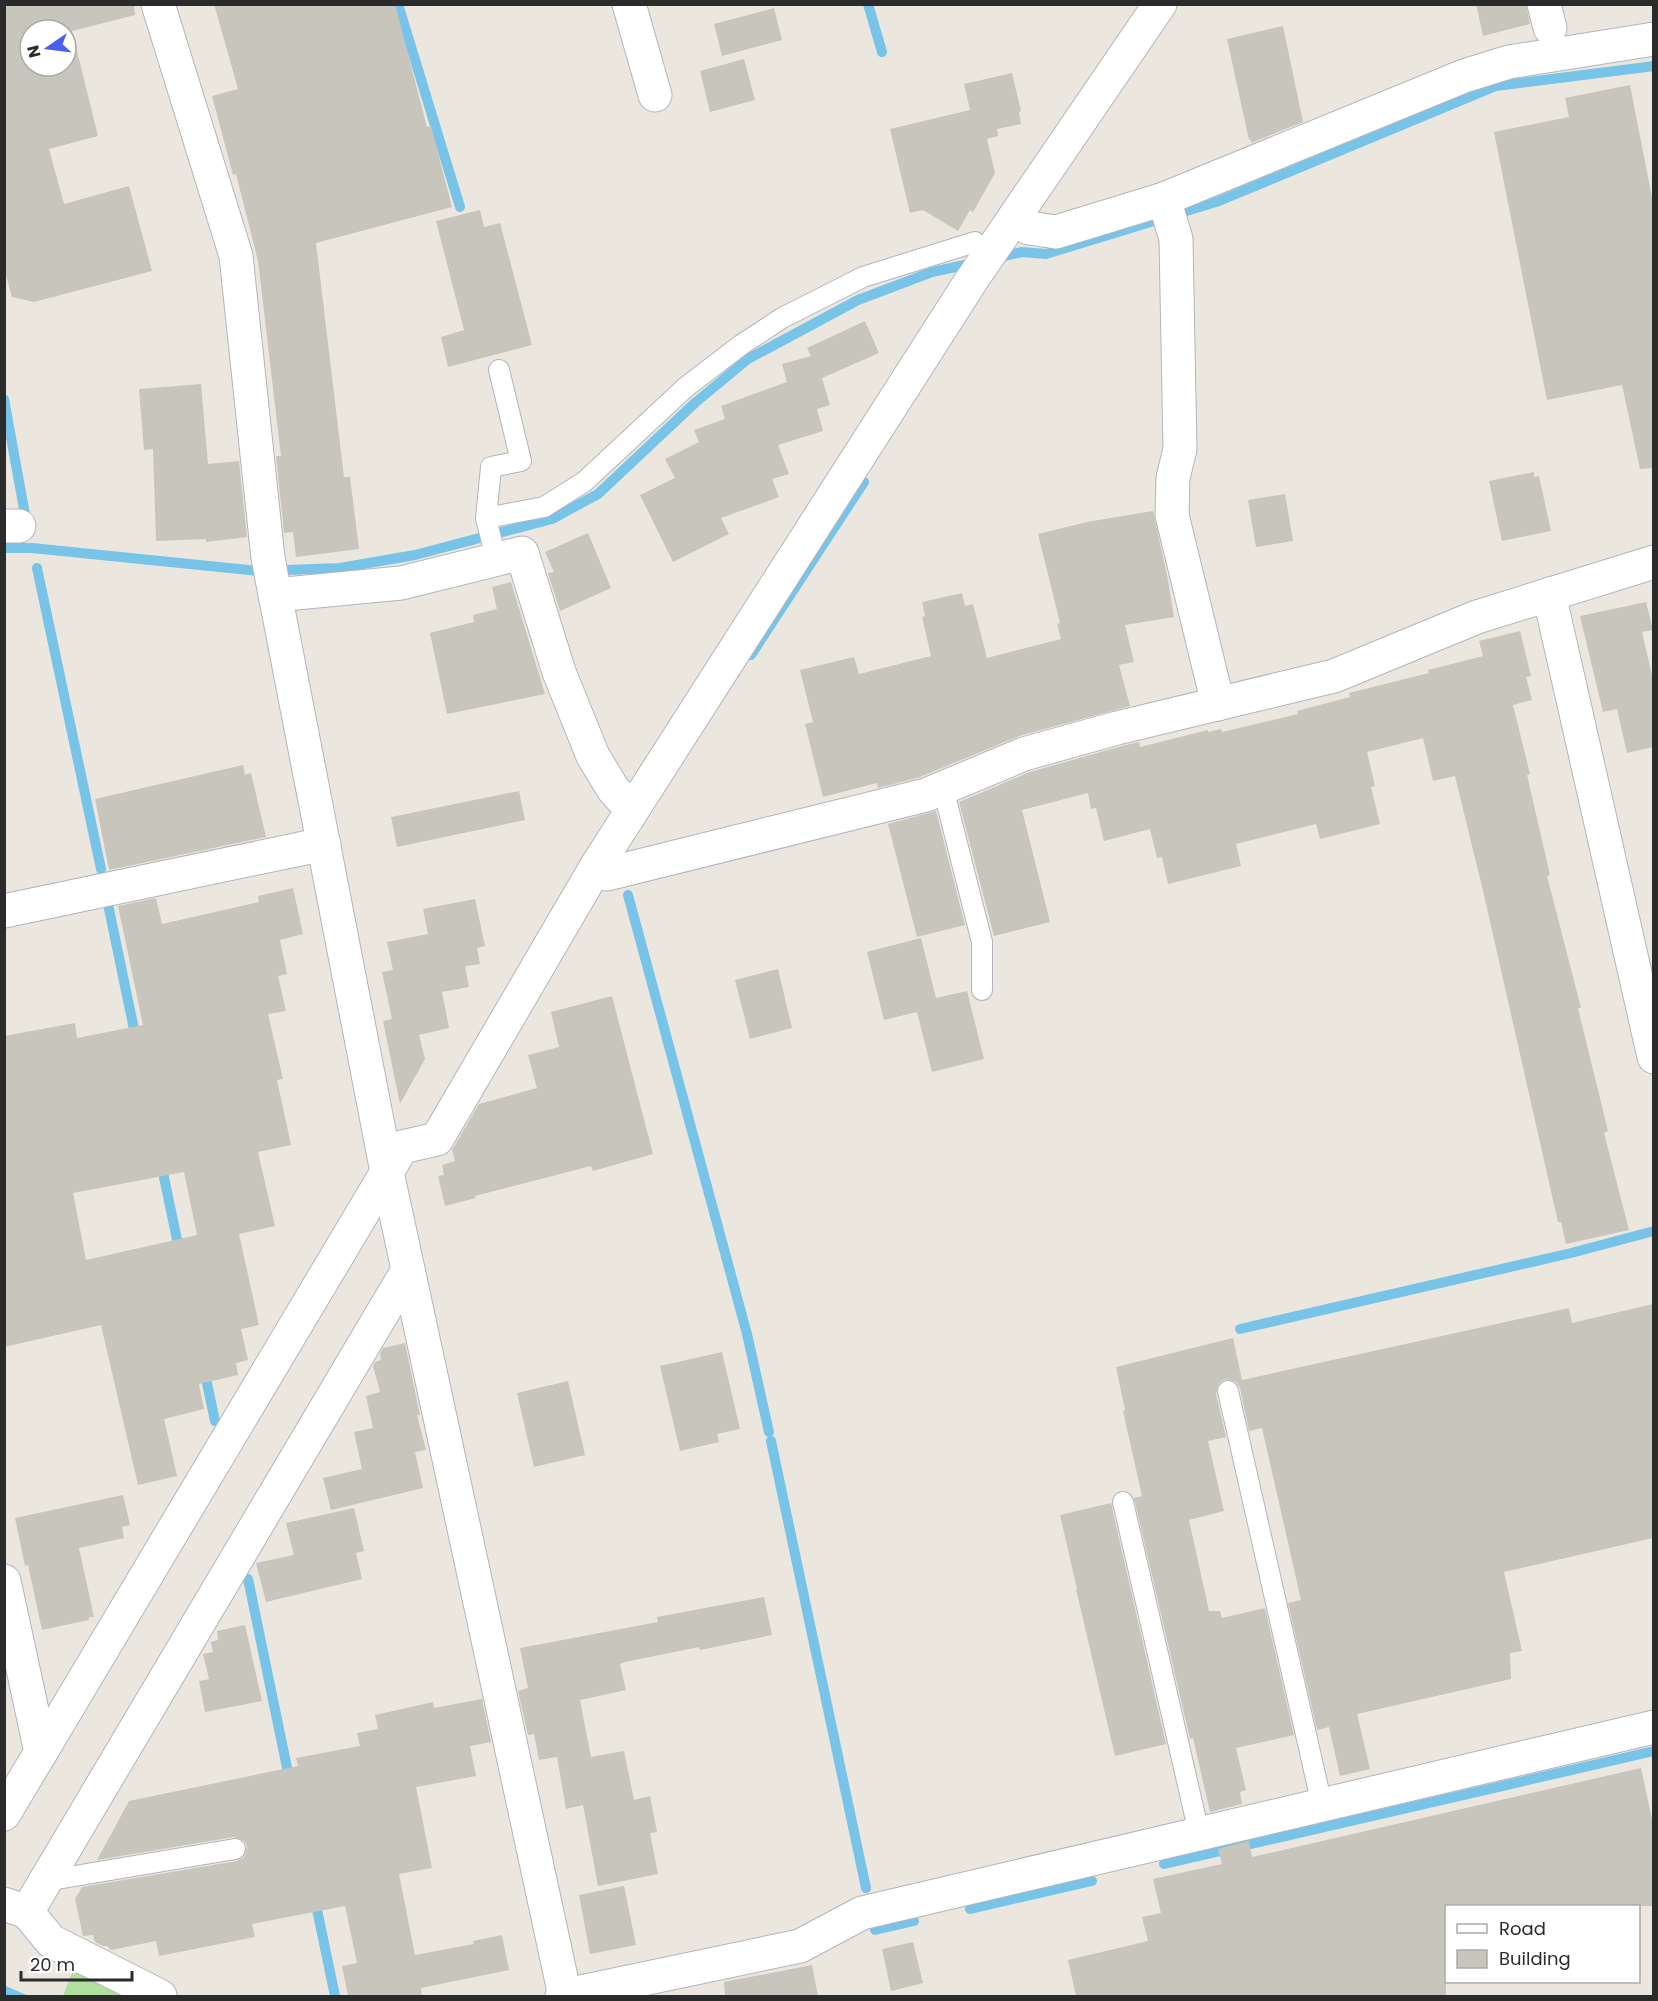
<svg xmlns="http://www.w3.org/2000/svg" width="1658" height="2001" font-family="Poppins,sans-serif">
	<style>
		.green { fill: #b1df9e }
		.water { fill: #78c4e8 }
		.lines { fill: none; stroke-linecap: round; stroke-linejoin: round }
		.stream { stroke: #78c4e8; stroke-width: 10 }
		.building { fill: #c8c5bd; fill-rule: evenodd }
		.service-casing { stroke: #b2b4be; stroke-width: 22 }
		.minor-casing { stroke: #b2b4be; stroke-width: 35 }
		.tertiary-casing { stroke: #b2b4be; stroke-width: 35 }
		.service { stroke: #fff; stroke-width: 20 }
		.minor { stroke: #fff; stroke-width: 33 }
		.tertiary { stroke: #fff; stroke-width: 33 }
	</style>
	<rect width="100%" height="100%" fill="#ece7de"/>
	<path class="green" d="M 73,1970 L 127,1996 L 63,1996 Z"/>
	<path class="water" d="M 5,1985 L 8,1987 L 29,1996 L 5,1996 Z"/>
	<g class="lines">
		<g class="stream">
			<path d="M 398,4 L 460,207"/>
			<path d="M 868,4 L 882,52"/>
			<path d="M 995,258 L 1022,252 L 1046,254 L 1219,201 L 1496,86 L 1654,66"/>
			<path d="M 4,399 L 26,520"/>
			<path d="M 4,548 L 32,548 L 259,571 L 340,568 L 415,555 L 552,519 L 598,494 L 696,402 L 748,359 L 858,300 L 932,272 L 974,263"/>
			<path d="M 37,568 L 101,869"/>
			<path d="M 751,655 L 864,482"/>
			<path d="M 628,895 L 747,1334 L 769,1432"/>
			<path d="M 109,909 L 136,1039"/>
			<path d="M 161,1163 L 180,1254"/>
			<path d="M 1240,1329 L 1571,1253 L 1654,1231"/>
			<path d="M 204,1369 L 215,1421"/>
			<path d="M 771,1441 L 866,1888"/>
			<path d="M 248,1579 L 290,1782"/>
			<path d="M 1164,1864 L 1654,1751"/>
			<path d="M 315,1900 L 335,1996"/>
			<path d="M 970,1909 L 1092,1881"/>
			<path d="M 875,1930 L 914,1921"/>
		</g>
	</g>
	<g class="building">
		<path d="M 4,4 L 134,4 L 135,15 L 72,31 L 98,136 L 49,149 L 64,204 L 129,186 L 152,271 L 34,302 L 12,297 L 4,268 ZM 30,30 L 66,30 L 66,66 L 30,66 Z"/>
		<path d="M 214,4 L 395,4 L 427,127 L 431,126 L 452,207 L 316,243 L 344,477 L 350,477 L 359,549 L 296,557 L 293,532 L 284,533 L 276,456 L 281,456 L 258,261 L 236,174 L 233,175 L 212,96 L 238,89 Z"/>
		<path d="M 1476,4 L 1526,4 L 1530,24 L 1483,36 Z"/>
		<path d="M 774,8 L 782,40 L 722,56 L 714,24 Z"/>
		<path d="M 1283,26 L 1303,122 L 1251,143 L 1251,139 L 1249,140 L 1227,39 Z"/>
		<path d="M 744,59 L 755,100 L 710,112 L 700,71 Z"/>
		<path d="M 1012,73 L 1021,111 L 1019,112 L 1021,124 L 997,129 L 998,136 L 987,139 L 995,173 L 973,212 L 970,210 L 958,231 L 923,210 L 910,213 L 890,129 L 970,110 L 964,84 Z"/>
		<path d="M 1630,85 L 1653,203 L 1653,468 L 1640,469 L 1622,385 L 1547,400 L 1494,132 L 1569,117 L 1565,98 Z"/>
		<path d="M 480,210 L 484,227 L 500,223 L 532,345 L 448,367 L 441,337 L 464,330 L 436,221 Z"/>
		<path d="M 865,321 L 879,353 L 822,378 L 830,405 L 817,409 L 823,431 L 778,445 L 789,474 L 772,479 L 779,497 L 721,518 L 729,534 L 673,562 L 640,495 L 675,478 L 665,459 L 699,442 L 694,430 L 725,419 L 721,406 L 787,382 L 782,364 L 811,356 L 807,348 Z"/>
		<path d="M 201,384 L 208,464 L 239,461 L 247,537 L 206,542 L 206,539 L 156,541 L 153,449 L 144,450 L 139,389 Z"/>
		<path d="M 1534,472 L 1534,477 L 1539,476 L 1551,531 L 1502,541 L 1489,481 Z"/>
		<path d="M 1285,494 L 1293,541 L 1256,547 L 1248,500 Z"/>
		<path d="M 1153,511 L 1167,575 L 1174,617 L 1125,625 L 1134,662 L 1119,665 L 1130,706 L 1019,736 L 920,777 L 878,788 L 877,783 L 823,797 L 805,724 L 813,722 L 800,670 L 854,657 L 859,674 L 931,656 L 922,617 L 925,616 L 922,602 L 962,593 L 965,606 L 973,604 L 987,658 L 1061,639 L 1057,624 L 1060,623 L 1038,534 L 1087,522 Z"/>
		<path d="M 588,533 L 611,588 L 560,611 L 548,573 L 554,572 L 545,552 Z"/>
		<path d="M 511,582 L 545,694 L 447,714 L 430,633 L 474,622 L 473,615 L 497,609 L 492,587 Z"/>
		<path d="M 1646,602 L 1653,630 L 1642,632 L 1653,680 L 1653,747 L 1627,753 L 1617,709 L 1603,712 L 1580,616 Z"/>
		<path d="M 1520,631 L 1531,676 L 1526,677 L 1532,700 L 1513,705 L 1530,774 L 1527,775 L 1550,875 L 1547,876 L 1581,1008 L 1578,1008 L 1608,1131 L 1604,1133 L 1629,1230 L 1566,1244 L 1561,1222 L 1558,1222 L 1484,895 L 1455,776 L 1433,781 L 1423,738 L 1367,752 L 1375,786 L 1371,787 L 1380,824 L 1320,839 L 1316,824 L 1236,844 L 1241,866 L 1168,884 L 1162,857 L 1157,858 L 1150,829 L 1104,841 L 1096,808 L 1091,809 L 1088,793 L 1022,810 L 1050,922 L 994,936 L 959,802 L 1030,772 L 1122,746 L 1139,742 L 1140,747 L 1208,730 L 1208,732 L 1221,729 L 1222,732 L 1298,714 L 1297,711 L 1350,697 L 1349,693 L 1429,673 L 1428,670 L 1483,656 L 1479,641 Z"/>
		<path d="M 243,765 L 245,775 L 251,773 L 266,837 L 109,870 L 95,799 Z"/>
		<path d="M 519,791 L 525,820 L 397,847 L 391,817 Z"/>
		<path d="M 936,811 L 965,925 L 917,937 L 888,824 Z"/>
		<path d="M 293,888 L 303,934 L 280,940 L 287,974 L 278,976 L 286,1011 L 268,1014 L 283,1079 L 277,1080 L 291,1145 L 258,1152 L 275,1226 L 239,1234 L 259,1325 L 241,1329 L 248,1360 L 236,1363 L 238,1375 L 199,1384 L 204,1409 L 164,1419 L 177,1476 L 138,1485 L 101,1325 L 4,1347 L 4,1036 L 75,1023 L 77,1038 L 143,1025 L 118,906 L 156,898 L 162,924 L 259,902 L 258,896 ZM 184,1172 L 197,1235 L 86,1260 L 73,1193 Z"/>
		<path d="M 475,899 L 485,946 L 477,948 L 480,964 L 465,966 L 469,987 L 442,992 L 449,1028 L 419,1035 L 425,1059 L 400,1104 L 383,1021 L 392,1019 L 382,972 L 393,970 L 387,942 L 428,934 L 423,909 Z"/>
		<path d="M 921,938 L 936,998 L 967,991 L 984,1059 L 932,1072 L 917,1012 L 884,1020 L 867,952 Z"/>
		<path d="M 778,969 L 792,1028 L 750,1039 L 735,980 Z"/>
		<path d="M 612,996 L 653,1154 L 593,1171 L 591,1166 L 475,1196 L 476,1198 L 445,1206 L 438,1176 L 444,1175 L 442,1165 L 455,1161 L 452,1150 L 479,1104 L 537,1088 L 528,1055 L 559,1047 L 551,1012 Z"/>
		<path d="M 1653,1304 L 1653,1538 L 1504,1572 L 1522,1651 L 1510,1653 L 1511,1679 L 1357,1714 L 1370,1769 L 1340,1776 L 1329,1727 L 1317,1730 L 1288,1603 L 1301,1600 L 1262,1428 L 1249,1431 L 1240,1388 L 1236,1382 L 1226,1379 L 1219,1383 L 1216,1394 L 1226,1437 L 1208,1441 L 1224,1511 L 1189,1520 L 1209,1611 L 1220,1611 L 1222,1618 L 1265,1608 L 1294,1735 L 1236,1748 L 1246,1790 L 1240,1792 L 1242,1804 L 1210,1812 L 1193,1738 L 1190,1739 L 1134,1498 L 1142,1496 L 1123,1411 L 1125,1410 L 1116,1367 L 1233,1338 L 1242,1380 L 1569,1308 L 1572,1323 Z"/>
		<path d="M 405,1343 L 420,1415 L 417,1415 L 426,1450 L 415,1452 L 423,1488 L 331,1510 L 323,1478 L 362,1469 L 354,1432 L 373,1428 L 366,1396 L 380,1392 L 373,1366 L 375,1362 L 381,1360 L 380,1354 L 383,1348 Z"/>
		<path d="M 722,1352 L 740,1429 L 717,1434 L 719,1442 L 680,1451 L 660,1366 Z"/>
		<path d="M 568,1381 L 585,1455 L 534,1467 L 517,1393 Z"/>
		<path d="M 123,1495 L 130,1525 L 122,1527 L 124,1538 L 79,1548 L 94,1617 L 89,1617 L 89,1620 L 42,1630 L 28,1565 L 25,1566 L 15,1518 Z"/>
		<path d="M 1111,1503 L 1166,1744 L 1115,1756 L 1076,1589 L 1077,1589 L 1060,1515 Z"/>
		<path d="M 354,1508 L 364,1551 L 356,1553 L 362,1579 L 266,1602 L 256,1563 L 294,1555 L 286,1523 Z"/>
		<path d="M 764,1597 L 772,1635 L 700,1650 L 699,1647 L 625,1662 L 620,1664 L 626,1690 L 580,1700 L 591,1757 L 624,1751 L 634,1800 L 650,1796 L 657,1832 L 650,1833 L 658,1874 L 598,1886 L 583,1805 L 566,1809 L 557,1757 L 539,1760 L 534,1734 L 528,1735 L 518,1691 L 528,1688 L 520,1648 L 658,1622 L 657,1617 Z"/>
		<path d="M 245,1625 L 262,1701 L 205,1712 L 199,1681 L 209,1679 L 203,1654 L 213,1652 L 211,1642 L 218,1640 L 217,1631 Z"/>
		<path d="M 482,1699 L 491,1742 L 470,1746 L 476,1776 L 416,1787 L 432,1868 L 399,1874 L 415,1955 L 474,1944 L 473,1941 L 502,1935 L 509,1970 L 421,1988 L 422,1996 L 348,1996 L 342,1966 L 357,1963 L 345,1906 L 252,1924 L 255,1937 L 159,1956 L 156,1941 L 111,1950 L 107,1946 L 103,1946 L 95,1942 L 93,1935 L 83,1936 L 75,1899 L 82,1887 L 237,1861 L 243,1858 L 246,1853 L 247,1846 L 244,1841 L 234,1837 L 97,1860 L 129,1801 L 298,1766 L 296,1758 L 360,1746 L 357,1733 L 378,1729 L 375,1715 L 433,1702 L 434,1708 Z"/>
		<path d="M 1641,1768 L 1653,1824 L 1653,1906 L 1446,1906 L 1446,1996 L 1076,1996 L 1068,1960 L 1148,1941 L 1142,1917 L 1161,1913 L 1153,1879 L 1222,1864 L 1218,1849 L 1249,1841 L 1252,1857 Z"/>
		<path d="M 624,1886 L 636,1945 L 590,1954 L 579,1895 Z"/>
		<path d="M 913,1942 L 923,1983 L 891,1991 L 882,1949 Z"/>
		<path d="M 812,1965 L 818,1996 L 725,1996 L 724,1982 Z"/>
	</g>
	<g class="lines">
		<defs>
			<g id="service">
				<path d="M 486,518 L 491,467 L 521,461 L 499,370"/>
				<path d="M 496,559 L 486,518 L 544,507 L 584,482 L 686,387 L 741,345 L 782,318 L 863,277 L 975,242"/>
				<path d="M 943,788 L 982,942 L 982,990"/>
				<path d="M 1228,1391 L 1322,1805"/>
				<path d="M 1123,1502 L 1199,1833"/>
				<path d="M 45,1881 L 235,1849"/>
			</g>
			<g id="minor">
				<path d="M 629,4 L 655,95"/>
				<path d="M 1544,4 L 1550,28"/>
				<path d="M 1164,199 L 1176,239 L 1180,449 L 1173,478 L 1172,515 L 1218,704"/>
				<path d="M 1016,215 L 1029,228 L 1056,232 L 1164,199 L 1464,76 L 1509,62 L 1654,39"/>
				<path d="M 4,526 L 19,526"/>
				<path d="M 1549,594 L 1654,1057"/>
				<path d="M 275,595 L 401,583 L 522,553 L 559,672 L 593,756 L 613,789 L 632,810"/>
				<path d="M 596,867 L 607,874 L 926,795 L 1024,754 L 1117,728 L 1334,676 L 1477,617 L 1654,562"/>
				<path d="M 4,911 L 324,844"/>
				<path d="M 387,1172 L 565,1996"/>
				<path d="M 4,1581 L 41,1752 L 4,1814"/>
				<path d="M 41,1752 L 402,1147 L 437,1139 L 596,867 L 971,281 L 1160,4"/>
				<path d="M 4,1904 L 27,1912 L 51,1941 L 160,1996"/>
				<path d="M 27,1912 L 408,1270"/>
				<path d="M 562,1996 L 800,1946 L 862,1913 L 1654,1727"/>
			</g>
			<path id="tertiary" d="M 158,4 L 236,256 L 268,558 L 387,1172"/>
		</defs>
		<use href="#service" class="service-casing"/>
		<use href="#minor" class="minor-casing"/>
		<use href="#tertiary" class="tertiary-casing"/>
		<use href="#service" class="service"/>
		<use href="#minor" class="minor"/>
		<use href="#tertiary" class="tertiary"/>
	</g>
	<rect width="1658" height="2001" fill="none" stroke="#2b2b2b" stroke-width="12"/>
	<rect x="1445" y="1905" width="195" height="78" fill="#ffffff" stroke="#aaaaaa" stroke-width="1.5"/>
	<rect x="1457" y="1924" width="30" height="9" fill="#ffffff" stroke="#aaaaaa" stroke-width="1.5"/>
	<text x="1499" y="1935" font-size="18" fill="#2b2b2b">Road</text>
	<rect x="1457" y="1950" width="30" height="18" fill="#c8c5bd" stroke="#aaaaaa" stroke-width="1.5"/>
	<text x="1499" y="1965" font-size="18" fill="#2b2b2b">Building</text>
	<g transform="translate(48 48) rotate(256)"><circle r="28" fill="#ffffff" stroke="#aaaaaa" stroke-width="1.5"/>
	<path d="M0-4.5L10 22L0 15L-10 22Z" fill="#485eef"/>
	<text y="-9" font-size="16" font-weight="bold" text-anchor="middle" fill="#2b2b2b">N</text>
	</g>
	<path d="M21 1971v9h111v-9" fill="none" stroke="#2b2b2b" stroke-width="3"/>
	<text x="30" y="1971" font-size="18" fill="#2b2b2b" stroke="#ffffff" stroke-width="4.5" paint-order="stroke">20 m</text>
</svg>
